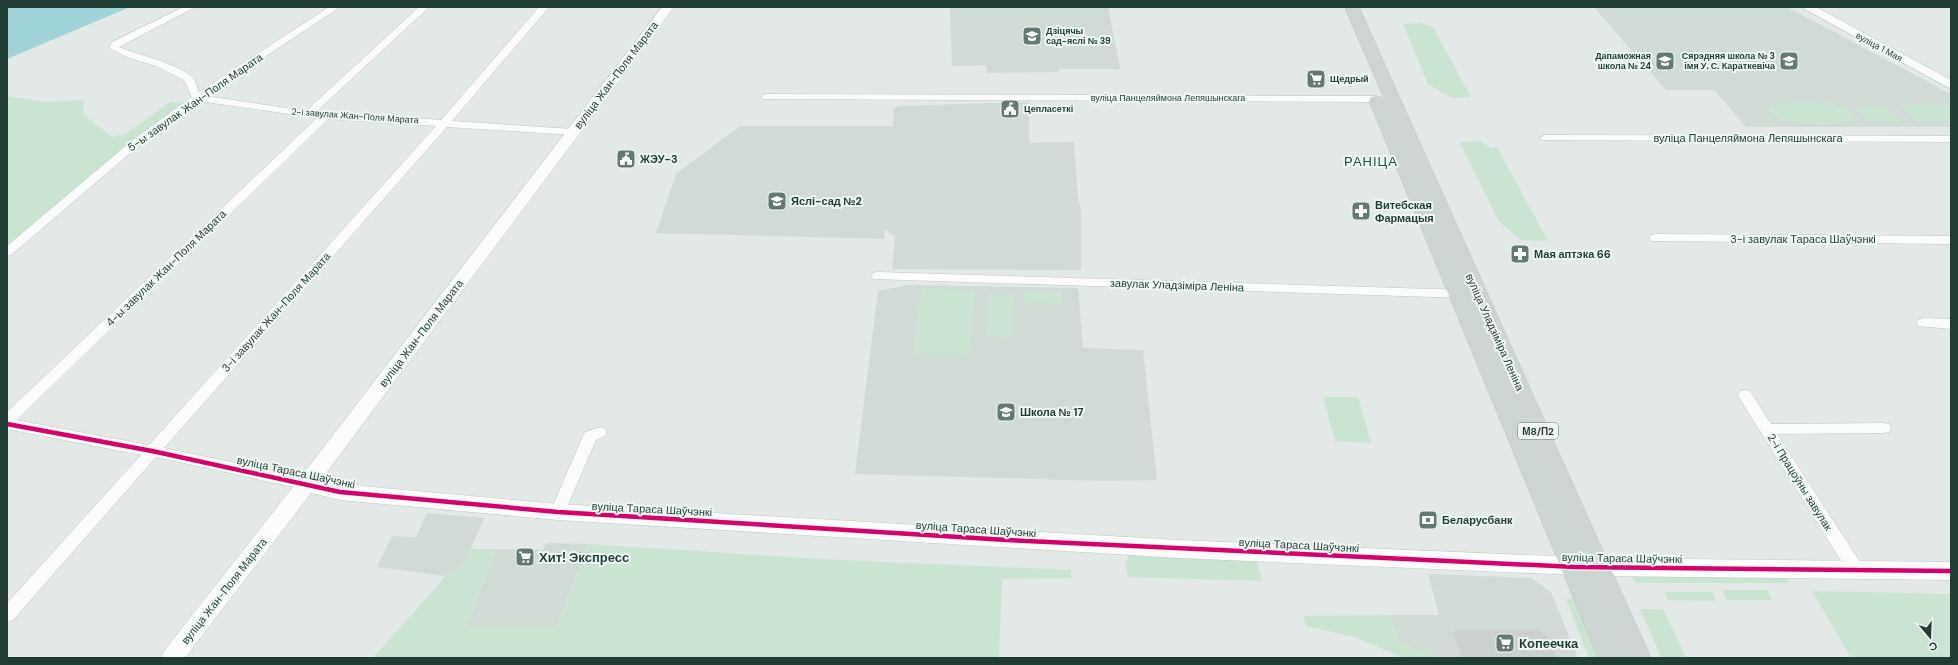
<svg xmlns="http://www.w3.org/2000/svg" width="1958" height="665" viewBox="0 0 1958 665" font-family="'DM Sans',sans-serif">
	<rect width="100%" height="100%" fill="#e2e9e6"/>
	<path fill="#d0dbd6" d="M 950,7 L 1108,7 L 1120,69 L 1059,69 L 1059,72 L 987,73 L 987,65 L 952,66 Z
		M 1594,7 L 1787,7 L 1951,94 L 1951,127 L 1746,127 L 1714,90 L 1666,90 Z
		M 1029,102 L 1029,143 L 1074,142 L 1078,198 L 1081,210 L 1081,270 L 892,269 L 895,237 L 885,229 L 884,239 L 656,233 L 676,174 L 740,126 L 893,126 L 894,108 L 900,106 Z
		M 908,285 L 1078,288 L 1083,348 L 1143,350 L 1157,480 L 1106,481 L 855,474 L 878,291 Z
		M 427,513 L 484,518 L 464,565 L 446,576 L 377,567 L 392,536 L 416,537 Z
		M 546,543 L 588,544 L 557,626 L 466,626 L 497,549 L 543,550 Z
		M 1428,574 L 1531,578 L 1551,592 L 1578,658 L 1431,658 L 1429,651 L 1416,650 L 1399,642 L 1390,615 L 1439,615 Z"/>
	<path fill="#cae4d2" d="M 1421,23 L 1433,27 L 1471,97 L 1452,98 L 1428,84 L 1403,24 Z
		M 7,96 L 45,102 L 84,100 L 83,114 L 112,137 L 125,134 L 170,102 L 184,102 L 124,147 L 7,246 Z
		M 1777,103 C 1794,102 1849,97 1854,119 L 1846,123 C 1831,124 1771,129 1769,107 Z
		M 1951,104 L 1951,121 L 1918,122 L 1900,105 Z
		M 1854,107 L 1886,107 L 1900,122 L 1869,121 Z
		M 1481,141 L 1490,148 L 1497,147 L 1548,241 L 1520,240 L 1498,220 L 1460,142 Z
		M 921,288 L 974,290 L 969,354 L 914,353 Z
		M 1024,291 L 1061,292 L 1061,304 L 1024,302 Z
		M 989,294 L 1013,295 L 1011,337 L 987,336 Z
		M 1323,397 L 1358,397 L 1371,443 L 1335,441 Z
		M 588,544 L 820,559 L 1071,570 L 1071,578 L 1002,579 L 999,658 L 373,658 L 446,576 L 464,565 L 471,549 L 497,549 L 466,626 L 557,626 Z
		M 1130,554 L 1256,558 L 1262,581 L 1128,577 L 1125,563 Z
		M 1631,574 L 1784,574 L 1789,583 L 1636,583 Z
		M 1722,590 L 1767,590 L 1773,600 L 1727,600 Z
		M 1812,591 L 1951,594 L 1951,658 L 1851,658 Z
		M 1664,592 L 1712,592 L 1716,601 L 1668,600 Z
		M 1566,599 L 1578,599 L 1602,658 L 1589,658 Z
		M 1640,609 L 1663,609 L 1686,657 L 1661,657 Z
		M 1390,615 L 1399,642 L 1416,650 L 1429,651 L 1431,658 L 1404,658 L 1355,637 L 1306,626 L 1304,616 Z"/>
	<path fill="#a0d3da" d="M 7,7 L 130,7 L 7,59 Z"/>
	<path fill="#cad0cd" stroke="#cbd2cf" d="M 1472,630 L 1538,630 L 1546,636 L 1551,642 L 1557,658 L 1462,658 L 1454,631 Z"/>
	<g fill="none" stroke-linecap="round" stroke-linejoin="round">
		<g stroke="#bfc6c3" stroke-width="1">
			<path id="minor" d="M 183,7 L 195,7 L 119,47 C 141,56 173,62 191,76 C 195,79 197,87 199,92 L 329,7 L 340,7 L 206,96 L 306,111 L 419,7 L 429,7 L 317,111 L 441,120 L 539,7 L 549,7 L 452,121 L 573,129 L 578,132 L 573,135 L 447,127 L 164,448 L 307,478 L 312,480 L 314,484 L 312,488 L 307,490 L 156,457 L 13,620 L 7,622 L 7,603 L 141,455 L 7,429 L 7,412 L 317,118 L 199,101 L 142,143 L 11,255 L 7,256 L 7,246 L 134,139 L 192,97 L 184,80 L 156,66 L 129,58 L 109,48 L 112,42 ZM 328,119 L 436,126 L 149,445 L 16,420 Z
				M 767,94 L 1376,96 L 1381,99 L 1376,102 L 763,99 L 762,97 L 763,95 Z
				M 1545,135 L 1951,136 L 1951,142 L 1541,140 L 1540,138 Z
				M 1655,234 L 1951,236 L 1951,244 L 1651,241 L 1649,238 L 1651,235 Z
				M 877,272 L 1466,290 L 1470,291 L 1472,294 L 1470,297 L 1466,298 L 873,279 L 871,276 L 873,273 Z
				M 1923,318 L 1951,319 L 1951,329 L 1918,326 L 1917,323 L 1918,320 Z
				M 1745,390 L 1750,391 L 1771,424 L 1884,423 L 1889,424 L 1891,428 L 1889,432 L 1884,433 L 1777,434 L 1862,565 L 1864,570 L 1862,575 L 1856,577 L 1850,575 L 1740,399 L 1738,395 L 1740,391 Z
				M 600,427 L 605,428 L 607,432 L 605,436 L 596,440 L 563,516 L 558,518 L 553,516 L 550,512 L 583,436 L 585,432 Z"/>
		</g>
		<g stroke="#bfc6c3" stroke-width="1">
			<path id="tertiary" d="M 662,7 L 674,7 L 321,480 L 340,484 L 558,504 L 1179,540 L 1597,558 L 1951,562 L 1951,580 L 1597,576 L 1179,558 L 558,520 L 340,500 L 311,493 L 185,658 L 161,658 L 164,651 L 300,478 Z
				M 1801,7 L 1816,7 L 1951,80 L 1951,89 Z"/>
		</g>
		<g stroke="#bbc5c2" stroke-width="1">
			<path id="primary" d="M 1345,7 L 1359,7 L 1651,658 L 1598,658 L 1369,101 L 1371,97 L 1377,96 L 1384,99 Z"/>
		</g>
		<use href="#minor" fill="#fbfcfb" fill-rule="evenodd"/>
		<use href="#tertiary" fill="#fbfcfb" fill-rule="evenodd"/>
		<use href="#primary" fill="#cdd5d2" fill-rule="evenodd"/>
		<g stroke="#f0f8f4" stroke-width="7">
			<path id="cycleway" d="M 7,424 L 152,451 L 340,492 L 558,512 L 1007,540 L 1575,567 L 1951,571"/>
		</g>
		<use href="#cycleway" stroke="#d6006c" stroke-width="4.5"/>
	</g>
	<defs>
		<g id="school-square" transform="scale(1)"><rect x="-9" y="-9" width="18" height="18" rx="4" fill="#637973" stroke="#f0f8f4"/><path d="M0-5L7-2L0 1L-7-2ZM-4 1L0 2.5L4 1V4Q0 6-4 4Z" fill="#fff"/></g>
		<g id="supermarket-square" transform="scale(1)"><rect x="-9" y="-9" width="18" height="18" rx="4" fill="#637973" stroke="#f0f8f4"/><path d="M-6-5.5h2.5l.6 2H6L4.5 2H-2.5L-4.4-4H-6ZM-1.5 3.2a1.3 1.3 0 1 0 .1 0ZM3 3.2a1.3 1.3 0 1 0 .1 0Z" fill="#fff"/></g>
		<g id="civic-square" transform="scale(1)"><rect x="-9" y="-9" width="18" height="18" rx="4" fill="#637973" stroke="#f0f8f4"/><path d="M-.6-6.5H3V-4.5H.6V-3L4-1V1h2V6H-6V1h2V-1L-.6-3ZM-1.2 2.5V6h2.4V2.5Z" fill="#fff"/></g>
		<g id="pharmacy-square" transform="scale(1)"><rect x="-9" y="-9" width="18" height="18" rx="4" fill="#637973" stroke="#f0f8f4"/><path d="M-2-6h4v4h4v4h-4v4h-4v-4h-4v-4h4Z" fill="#fff"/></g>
		<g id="bank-square" transform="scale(1)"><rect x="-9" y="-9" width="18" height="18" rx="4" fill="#637973" stroke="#f0f8f4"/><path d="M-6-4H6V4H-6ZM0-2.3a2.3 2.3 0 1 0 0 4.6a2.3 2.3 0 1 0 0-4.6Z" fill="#fff"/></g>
	</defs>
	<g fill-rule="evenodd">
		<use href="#school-square" x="1032" y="36"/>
		<use href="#school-square" x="1665" y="61"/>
		<use href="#school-square" x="1789" y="61"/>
		<use href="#supermarket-square" x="1316" y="79"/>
		<use href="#civic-square" x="1010" y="109"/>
		<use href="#civic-square" x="626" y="159"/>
		<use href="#school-square" x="777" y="201"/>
		<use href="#pharmacy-square" x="1361" y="211"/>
		<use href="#pharmacy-square" x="1520" y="254"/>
		<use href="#school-square" x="1006" y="412"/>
		<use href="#bank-square" x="1428" y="520"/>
		<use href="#supermarket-square" x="525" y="557"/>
		<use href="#supermarket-square" x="1505" y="643"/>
	</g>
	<g text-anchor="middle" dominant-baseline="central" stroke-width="4" stroke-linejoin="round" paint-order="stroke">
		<g font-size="9" font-weight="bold" fill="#1f3d35" stroke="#f0f8f4" text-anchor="start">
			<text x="1046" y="31">Дзіцячы<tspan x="1046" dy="10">сад-яслі № 39</tspan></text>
			<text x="1651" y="56" text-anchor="end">Дапаможная<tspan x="1651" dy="10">школа № 24</tspan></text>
			<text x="1775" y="56" text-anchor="end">Сярэдняя школа № 3<tspan x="1775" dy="10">імя У. С. Караткевіча</tspan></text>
			<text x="1330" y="79">Щедрый</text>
			<text x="1024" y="109">Цепласеткі</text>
		</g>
		<g font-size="9" fill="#1f3d35" stroke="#f0f8f4">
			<text transform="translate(1879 47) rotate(28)">вуліца 1 Мая</text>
			<text x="1168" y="98">вуліца Панцеляймона Лепяшынскага</text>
			<text transform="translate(355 116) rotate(4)">2-і завулак Жан-Поля Марата</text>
		</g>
		<rect fill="#f0f8f4" stroke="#5e756e" stroke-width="1" x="1518" y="423" width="40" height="16" rx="3"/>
		<g font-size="10" font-weight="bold" fill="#1f3d35">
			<text x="1538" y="431">М8/П2</text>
		</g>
		<g font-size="11" fill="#1f3d35" stroke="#f0f8f4">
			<text transform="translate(616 75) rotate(-53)">вуліца Жан-Поля Марата</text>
			<text transform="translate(195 102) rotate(-35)">5-ы завулак Жан-Поля Марата</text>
			<text x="1748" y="138">вуліца Панцеляймона Лепяшынскага</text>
			<text x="1803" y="239">3-і завулак Тараса Шаўчэнкі</text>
			<text transform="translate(166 268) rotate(-44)">4-ы завулак Жан-Поля Марата</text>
			<text transform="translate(1177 285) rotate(2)">завулак Уладзіміра Леніна</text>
			<text transform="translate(276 312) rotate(-48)">3-і завулак Жан-Поля Марата</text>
			<text transform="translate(1495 332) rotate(66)">вуліца Уладзіміра Леніна</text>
			<text transform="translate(421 333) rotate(-53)">вуліца Жан-Поля Марата</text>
			<text transform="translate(296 472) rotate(12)">вуліца Тараса Шаўчэнкі</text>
			<text transform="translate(1800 482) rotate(58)">2-і Працоўны завулак</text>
			<text transform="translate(652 509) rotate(3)">вуліца Тараса Шаўчэнкі</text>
			<text transform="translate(976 529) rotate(4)">вуліца Тараса Шаўчэнкі</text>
			<text transform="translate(1299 545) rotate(3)">вуліца Тараса Шаўчэнкі</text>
			<text transform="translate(1622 558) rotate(1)">вуліца Тараса Шаўчэнкі</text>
			<text transform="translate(224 591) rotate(-52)">вуліца Жан-Поля Марата</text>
		</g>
		<g font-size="11" font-weight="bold" fill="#1f3d35" stroke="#f0f8f4" text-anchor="start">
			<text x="640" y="159">ЖЭУ-3</text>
			<text x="791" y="201">Яслі-сад №2</text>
			<text x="1375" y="205">Витебская<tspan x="1375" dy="13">Фармацыя</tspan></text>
			<text x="1534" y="254">Мая аптэка 66</text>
			<text x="1020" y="412">Школа № 17</text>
			<text x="1442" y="520">Беларусбанк</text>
		</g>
		<g font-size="13" letter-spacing="1" fill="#1a5142" stroke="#f0f8f4">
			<text x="1371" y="161">РАНІЦА</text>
		</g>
		<g font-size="13" font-weight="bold" fill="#1f3d35" stroke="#f0f8f4" text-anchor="start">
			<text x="539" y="557">Хит! Экспресс</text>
			<text x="1519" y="643">Копеечка</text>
		</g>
	</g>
	<rect width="1958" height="665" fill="none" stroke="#1f3d35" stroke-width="16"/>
	<g transform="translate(1930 637) rotate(161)" stroke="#f0f8f4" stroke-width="3" paint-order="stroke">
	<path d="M0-3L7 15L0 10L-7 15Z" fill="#1f3d35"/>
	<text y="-6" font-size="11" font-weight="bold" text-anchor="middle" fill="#1f3d35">С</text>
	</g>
</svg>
